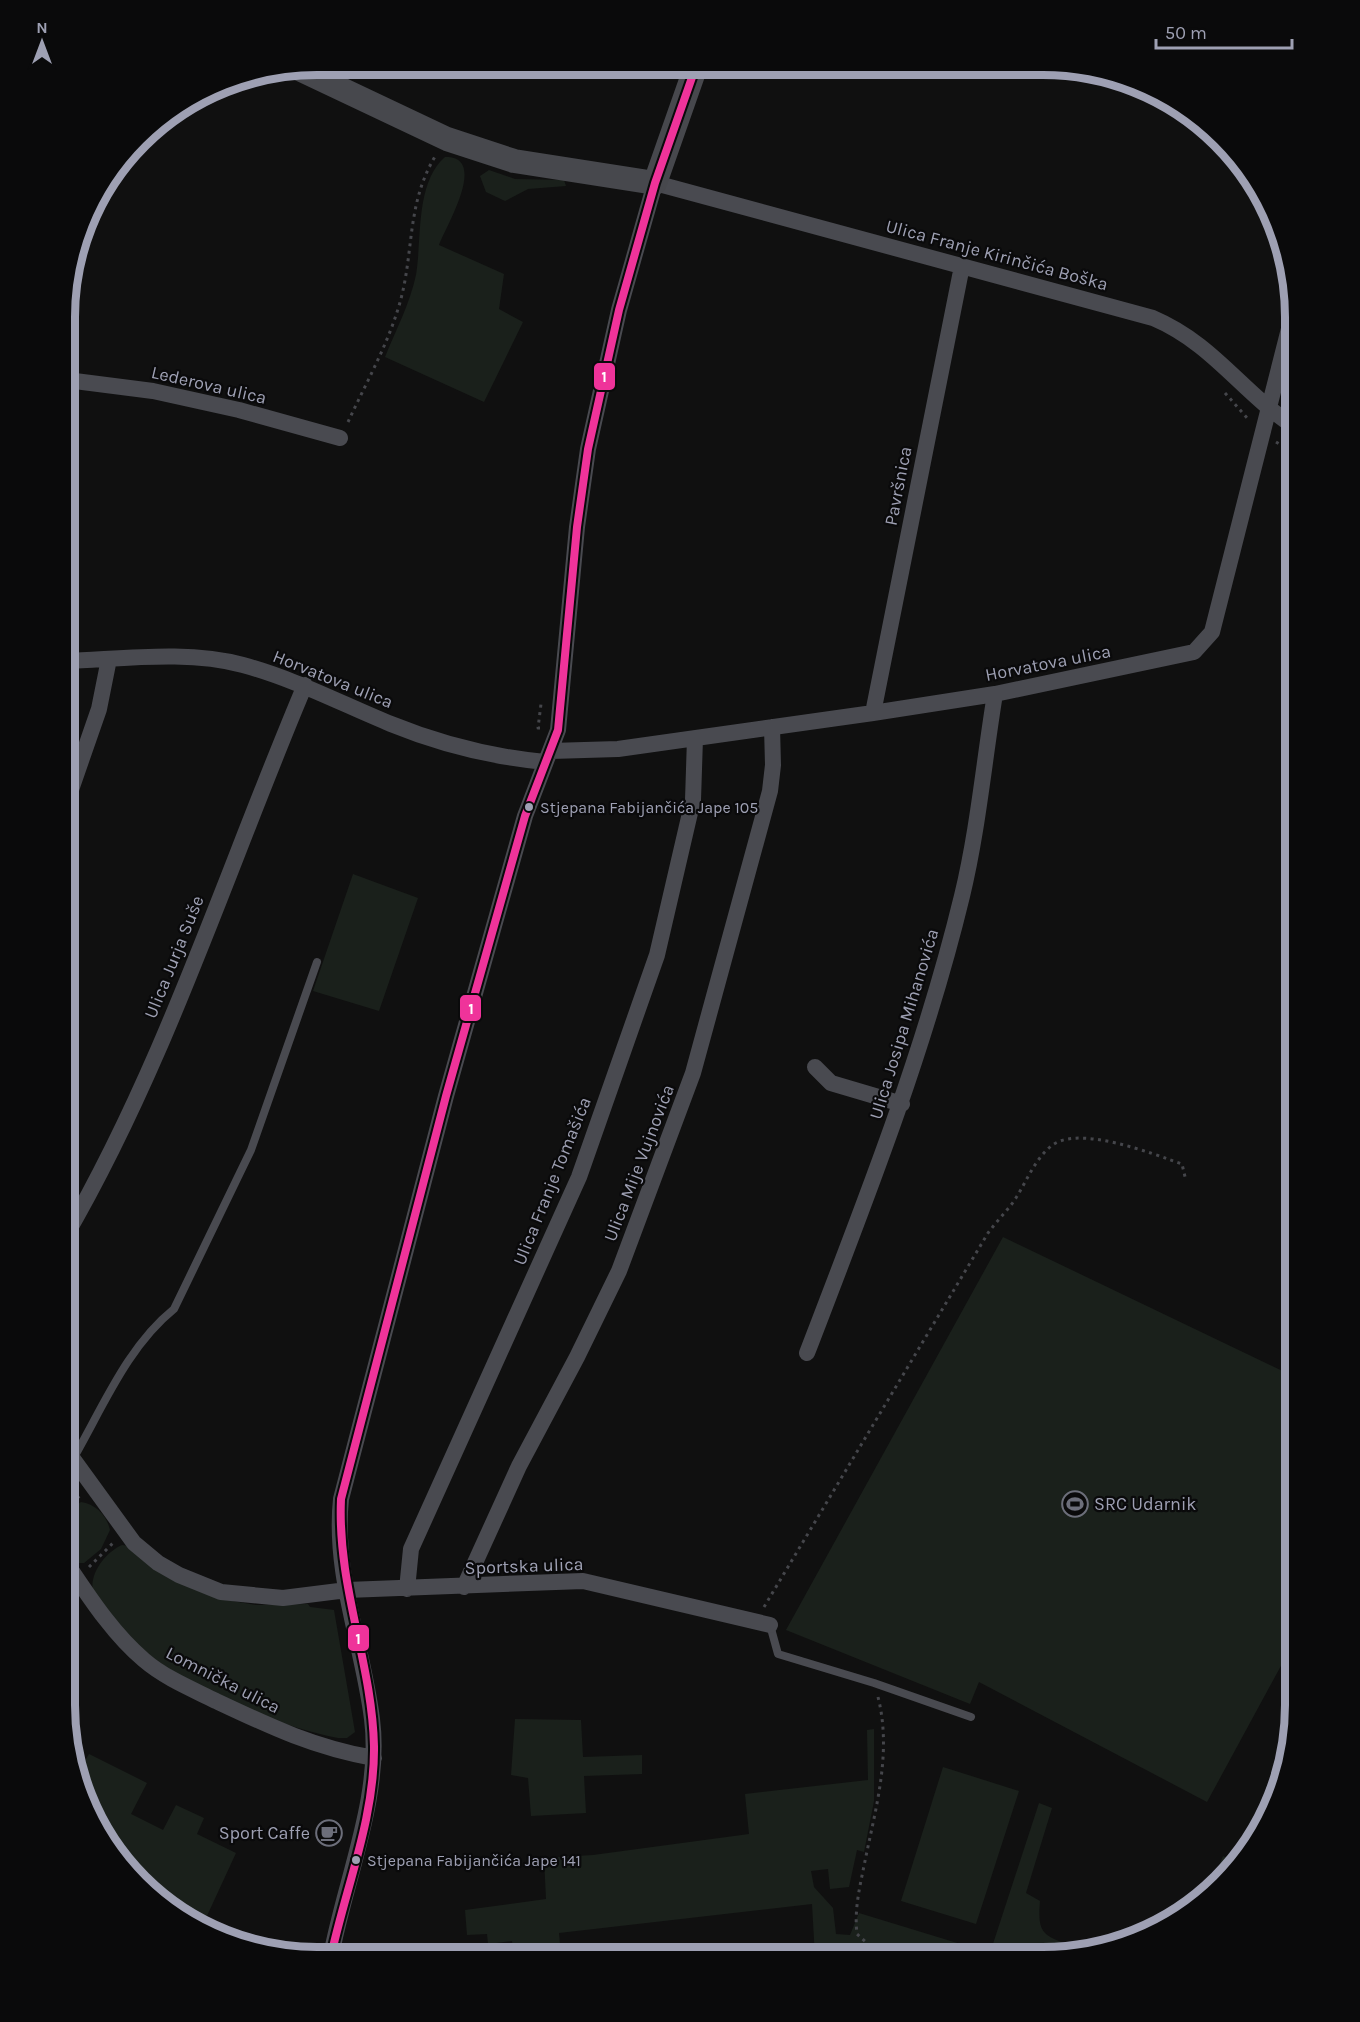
<svg xmlns="http://www.w3.org/2000/svg" width="1360" height="2022" viewBox="0 0 1360 2022" font-family="Karla,sans-serif">
	<rect width="100%" height="100%" fill="#101010"/>
	<path fill="#1a201b" d="M 445,157 C 489,156 446,226 439,245 L 504,274 L 499,309 L 523,322 L 484,402 L 385,357 C 396,330 410,303 416,275 C 422,240 415,183 445,157 Z
		M 489,170 L 515,179 L 564,180 L 566,186 L 528,189 L 505,201 L 486,192 L 480,176 Z
		M 353,874 L 418,898 L 379,1011 L 313,991 Z
		M 1003,1237 L 1295,1377 L 1295,1640 L 1207,1802 L 979,1682 L 970,1704 L 786,1630 Z
		M 81,1502 C 96,1504 107,1516 110,1530 L 101,1549 L 84,1563 L 77,1563 L 65,1551 L 65,1513 Z
		M 122,1545 L 129,1546 L 226,1600 L 256,1605 L 308,1604 L 310,1607 L 334,1610 L 355,1732 L 347,1738 L 338,1738 C 271,1725 180,1686 130,1638 C 116,1625 105,1607 93,1592 C 89,1573 106,1552 122,1545 Z
		M 515,1719 L 581,1720 L 583,1757 L 642,1755 L 642,1774 L 584,1776 L 586,1813 L 531,1816 L 528,1778 L 511,1775 Z
		M 874,1729 L 874,1801 L 864,1852 L 857,1850 L 849,1887 L 830,1889 L 828,1869 L 811,1871 L 814,1887 L 833,1908 L 836,1934 L 850,1935 L 859,1913 L 990,1953 L 1039,1803 L 1052,1808 L 1026,1893 L 1040,1901 C 1037,1936 1044,1935 1074,1947 L 1073,1951 L 1043,1957 L 815,1957 L 812,1904 L 559,1933 L 561,1955 L 615,1950 L 615,1956 L 514,1956 L 512,1941 L 488,1944 L 487,1934 L 467,1935 L 465,1910 L 546,1899 L 544,1858 L 593,1855 L 749,1834 L 745,1794 L 868,1780 L 867,1730 Z
		M 89,1754 L 147,1783 L 131,1814 L 163,1830 L 176,1805 L 204,1818 L 197,1834 L 236,1853 L 206,1918 L 218,1924 L 217,1928 L 226,1932 L 229,1928 L 249,1935 L 244,1945 C 165,1924 94,1853 78,1772 Z
		M 943,1767 L 1019,1791 L 976,1924 L 901,1901 Z
		M 1269,1813 L 1253,1846 L 1207,1894 L 1223,1856 L 1229,1859 Z"/>
	<g fill="none" stroke-linecap="round" stroke-linejoin="round">
		<path stroke="#45464b" stroke-width="3" stroke-dasharray="3 4.5" stroke-linecap="butt" d="M 1290,392 L 1295,396
			M 1225,393 L 1248,419
			M 348,422 C 365,385 386,348 398,309 C 415,256 405,205 436,155
			M 1276,442 L 1295,454
			M 540,728 L 538,728 L 541,704
			M 65,1507 L 80,1496
			M 89,1567 L 114,1542
			M 764,1607 L 988,1233 C 996,1222 1006,1212 1014,1201 C 1026,1183 1033,1162 1050,1147 C 1076,1123 1153,1154 1182,1164 L 1186,1181
			M 878,1697 C 892,1752 876,1807 865,1861 C 860,1886 854,1909 857,1934 L 882,1957"/>
		<path stroke="#494a50" stroke-width="8" d="M 73,1459 C 103,1407 127,1347 174,1309 L 251,1150 L 317,962
			M 770,1625 L 778,1654 L 874,1683 L 971,1717"/>
		<path stroke="#494a50" stroke-width="16" d="M 67,380 L 153,391 L 239,410 L 340,438
			M 66,661 C 123,659 187,650 243,665 C 295,679 342,704 391,724 C 440,744 493,757 545,762
			M 873,713 L 962,266
			M 551,751 L 618,749 L 873,713 L 995,694 L 1194,652 L 1212,632 L 1294,309
			M 66,804 L 99,709 L 109,659
			M 815,1067 L 831,1083 L 902,1104
			M 65,1237 C 166,1063 227,869 305,685
			M 807,1353 C 865,1202 924,1053 962,896 C 978,830 984,761 995,694
			M 65,1448 L 134,1543 L 158,1563 L 179,1575 L 221,1592 L 283,1598 L 347,1590 L 583,1581 L 770,1625
			M 65,1561 C 88,1595 112,1633 144,1660 C 165,1678 192,1689 216,1701 C 269,1726 315,1748 374,1758
			M 464,1587 L 519,1466 L 577,1357 L 619,1271 L 693,1073 L 770,791 L 773,765 L 772,727
			M 407,1589 L 411,1549 L 579,1177 L 657,955 L 693,800 L 695,738
			M 331,1956 C 345,1880 382,1796 372,1719 C 363,1646 333,1574 341,1499 L 446,1096 L 525,816 L 558,730 L 577,527 L 588,449 L 619,310 L 655,183 L 1153,318 C 1214,344 1242,393 1295,427"/>
		<path stroke="#47484d" stroke-width="24" d="M 297,68 L 447,139 L 514,161 L 655,183 L 696,66"/>
		<g stroke="#0a0a0b" stroke-width="12">
			<path id="bus-1" d="M 331,1956 C 346,1887 375,1817 374,1746 C 372,1662 337,1587 341,1499 L 446,1096 L 525,816 L 558,730 L 577,527 L 588,449 L 619,310 L 655,183 L 696,66"/>
		</g>
		<use href="#bus-1" stroke="#ef339a" stroke-width="8"/>
	</g>
	<defs>
		<g id="stadium-ring" transform="scale(1.35)"><circle r="9.5" fill="#0a0a0b" stroke="#6c6e7a" stroke-width="1.5"/><path d="M0-5a6.5 5 0 1 0 0 10a6.5 5 0 1 0 0-10ZM-3.5-1.8h7v3.6h-7Z" fill="#6c6e7a"/></g>
		<g id="cafe-ring" transform="scale(1.35)"><circle r="9.5" fill="#0a0a0b" stroke="#6c6e7a" stroke-width="1.5"/><path d="M-5.5-4.5H6V0H3Q3 3.5 0 3.5H-2.5Q-5.5 3.5-5.5 0ZM3-3.2v2h1.7v-2ZM-6 4.5H4V6H-6Z" fill="#6c6e7a"/></g>
	</defs>
	<g fill-rule="evenodd">
		<use href="#stadium-ring" x="1075" y="1504"/>
		<use href="#cafe-ring" x="329" y="1833"/>
	</g>
	<g fill="#9ea0b3" stroke="#0a0a0b" stroke-width="2">
		<circle cx="529" cy="807" r="5"/>
		<circle cx="356" cy="1860" r="5"/>
	</g>
	<g text-anchor="middle" dominant-baseline="central" stroke-width="4.5" stroke-linejoin="round" paint-order="stroke">
		<g font-size="16" fill="#9ea0b3" stroke="#0a0a0b" text-anchor="start">
			<text x="540" y="807">Stjepana Fabijančića Jape 105</text>
			<text x="367" y="1860">Stjepana Fabijančića Jape 141</text>
		</g>
		<g font-size="18" fill="#9ea0b3" stroke="#0a0a0b">
			<text transform="translate(997 255) rotate(15)">Ulica Franje Kirinčića Boška</text>
			<text transform="translate(209 385) rotate(13)">Lederova ulica</text>
			<text transform="translate(898 486) rotate(-79)">Pavršnica</text>
			<text transform="translate(1048 663) rotate(-11)">Horvatova ulica</text>
			<text transform="translate(333 679) rotate(22)">Horvatova ulica</text>
			<text transform="translate(174 957) rotate(-68)">Ulica Jurja Suše</text>
			<text transform="translate(904 1024) rotate(-73)">Ulica Josipa Mihanovića</text>
			<text transform="translate(639 1163) rotate(-69)">Ulica Mije Vujnovića</text>
			<text transform="translate(552 1181) rotate(-68)">Ulica Franje Tomašića</text>
			<text transform="translate(524 1566) rotate(-2)">Sportska ulica</text>
			<text transform="translate(223 1680) rotate(27)">Lomnička ulica</text>
		</g>
		<g font-size="18" fill="#9ea0b3" stroke="#0a0a0b" text-anchor="start">
			<text x="1094" y="1504">SRC Udarnik</text>
			<text x="310" y="1833" text-anchor="end">Sport Caffe</text>
		</g>
	</g>
	<path d="M0 0H1360V2022H0ZM317 75H1043A242 242 0 0 1 1285 317V1705A242 242 0 0 1 1043 1947H317A242 242 0 0 1 75 1705V317A242 242 0 0 1 317 75Z" fill="#0a0a0b" fill-rule="evenodd"/>
	<path fill="none" stroke="#9ea0b3" stroke-width="8" d="M317 75H1043A242 242 0 0 1 1285 317V1705A242 242 0 0 1 1043 1947H317A242 242 0 0 1 75 1705V317A242 242 0 0 1 317 75Z"/>
	<g stroke="#0a0a0b" stroke-width="2">
		<rect x="593" y="362" width="23" height="29" rx="6" fill="#ef339a"/>
		<rect x="459" y="994" width="23" height="28" rx="6" fill="#ef339a"/>
		<rect x="347" y="1624" width="23" height="28" rx="6" fill="#ef339a"/>
	</g>
	<g font-size="16" text-anchor="middle" font-weight="bold" fill="#fff">
		<text x="604" y="382">1</text>
		<text x="471" y="1014">1</text>
		<text x="358" y="1644">1</text>
	</g>
	<g transform="translate(42 42)" stroke="#0a0a0b" stroke-width="4.5" paint-order="stroke">
	<path d="M0-4.5L10 22L0 15L-10 22Z" fill="#9ea0b3"/>
	<text y="-9" font-size="16" font-weight="bold" text-anchor="middle" fill="#9ea0b3">N</text>
	</g>
	<path d="M1156 39v9h136v-9" fill="none" stroke="#9ea0b3" stroke-width="3"/>
	<text x="1165" y="39" font-size="18" fill="#9ea0b3" stroke="#0a0a0b" stroke-width="4.5" paint-order="stroke">50 m</text>
</svg>
